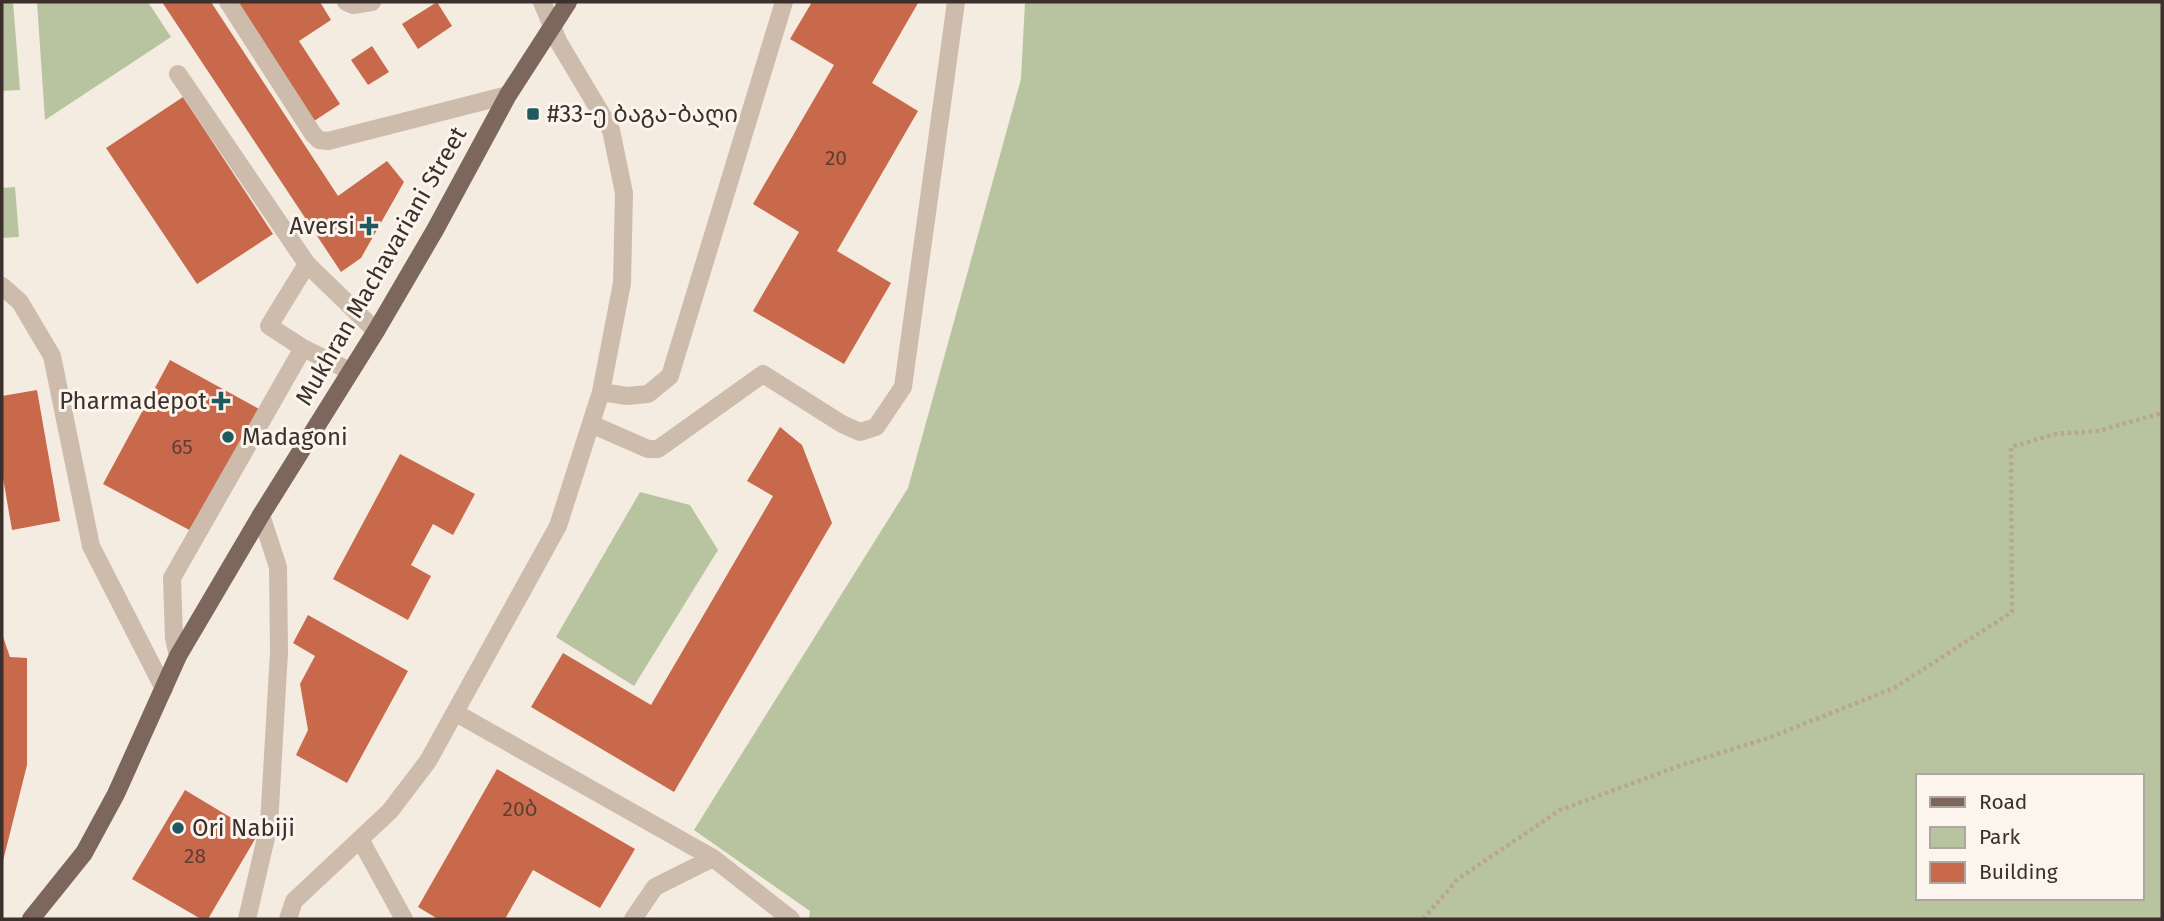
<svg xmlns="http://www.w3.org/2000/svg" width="2164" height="921" viewBox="0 0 2164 921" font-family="'Fira Sans','Noto Sans Georgian',sans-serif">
	<rect width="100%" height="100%" fill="#f4ebe1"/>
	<path fill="#b8c4a0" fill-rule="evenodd" d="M 2,2 L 13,2 L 20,90 L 2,91 Z
		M 37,2 L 148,2 L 171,37 L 45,120 Z
		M 1025,2 L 2162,2 L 2162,919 L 809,919 L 810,911 L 694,830 L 908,488 L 1021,79 ZM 1917,776 L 2141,776 L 2141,898 L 1917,898 Z
		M 15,187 L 19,237 L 2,238 L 2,188 Z
		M 640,492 L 690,505 L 718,550 L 634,686 L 556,637 Z"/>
	<path fill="#c8694b" d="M 162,2 L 211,2 L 338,196 L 387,161 L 404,182 L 361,258 L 341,272 Z
		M 238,2 L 320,2 L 331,20 L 299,41 L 340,104 L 314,121 Z
		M 437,2 L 452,26 L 418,49 L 402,24 Z
		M 812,2 L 918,3 L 872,83 L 918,111 L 837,251 L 891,283 L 844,364 L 753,311 L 799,232 L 753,204 L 834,65 L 790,39 Z
		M 372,46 L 389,72 L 368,85 L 351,60 Z
		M 183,97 L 273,234 L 197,284 L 106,148 Z
		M 170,360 L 261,410 L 195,533 L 103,484 Z
		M 37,390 L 60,521 L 12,530 L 2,472 L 2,396 Z
		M 780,427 L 802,445 L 832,523 L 674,792 L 531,707 L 563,653 L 651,705 L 773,496 L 747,481 Z
		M 400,454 L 475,494 L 453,535 L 433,524 L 411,565 L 431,576 L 408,620 L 333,579 Z
		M 308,615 L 408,671 L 347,783 L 296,755 L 308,730 L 300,684 L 315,656 L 293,643 Z
		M 2,634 L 10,657 L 27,658 L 27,765 L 3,861 Z
		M 497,769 L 635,849 L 600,908 L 533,870 L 505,919 L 438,919 L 418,907 Z
		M 185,790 L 258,834 L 208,919 L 201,919 L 132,879 Z"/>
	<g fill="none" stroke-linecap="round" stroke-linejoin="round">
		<path stroke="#b9a596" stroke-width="4.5" stroke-dasharray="3.5 3.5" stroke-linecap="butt" d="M 1423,919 L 1458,879 L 1560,810 L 1682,765 L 1771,737 L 1894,688 L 2012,612 L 2011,447 L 2055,434 L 2098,431 L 2162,413"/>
		<path stroke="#cdbbac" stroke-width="18" d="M 228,2 L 313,134 L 319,140 L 328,141 L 508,95
			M 346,2 L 353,5 L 372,2
			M 178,74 L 307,264
			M 2,286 L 20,302 L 52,356 L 91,546 L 164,689
			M 303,348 L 350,371
			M 601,392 L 627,396 L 648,394 L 670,376 L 784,2
			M 591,424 L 648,449 L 658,449 L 763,374 L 842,424 L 860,432 L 876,427 L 903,387 L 956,2
			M 178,656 L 174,638 L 172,578 L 303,348 L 269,326 L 307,264 L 376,331
			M 456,713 L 713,858
			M 360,839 L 404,919
			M 247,919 L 269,825 L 279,652 L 278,567 L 261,515
			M 288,919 L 294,901 L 390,811 L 428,761 L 558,526 L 601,392 L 622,283 L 624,193 L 611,130 L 558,41 L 542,2
			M 633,919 L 655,887 L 713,858 L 791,919"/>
		<path stroke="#7d675c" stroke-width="18" d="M 31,919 L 84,853 L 116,794 L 178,656 L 261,515 L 376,331 L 435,230 L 508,95 L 568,2"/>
	</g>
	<g fill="#1f5a5e" stroke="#fbf5ee" stroke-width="2.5">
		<rect x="526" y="107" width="14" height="14" rx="3.5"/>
		<path d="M365.5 215.5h7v7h7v7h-7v7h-7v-7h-7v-7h7z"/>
		<path d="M217.5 390.5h7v7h7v7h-7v7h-7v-7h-7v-7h7z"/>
		<circle cx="228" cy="437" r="7"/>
		<circle cx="178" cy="828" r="7"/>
	</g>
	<g text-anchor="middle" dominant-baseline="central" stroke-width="6" stroke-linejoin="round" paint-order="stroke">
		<g font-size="21" fill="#5e3e33">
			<text x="836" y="158">20</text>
			<text x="182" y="447">65</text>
			<text x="520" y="809">20ბ</text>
			<text x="195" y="856">28</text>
		</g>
		<g font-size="24" fill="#3b302b" stroke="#fbf5ee" text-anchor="start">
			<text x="547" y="114">#33-ე ბაგა-ბაღი</text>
			<text x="355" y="226" text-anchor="end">Aversi</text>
			<text x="207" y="401" text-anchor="end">Pharmadepot</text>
			<text x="242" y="437">Madagoni</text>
			<text x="192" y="828">Ori Nabiji</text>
		</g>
		<g font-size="24" fill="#3b302b" stroke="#fbf5ee">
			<text transform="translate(381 266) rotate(-60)">Mukhran Machavariani Street</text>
		</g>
	</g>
	<rect width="2164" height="921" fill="none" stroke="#3b302b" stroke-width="7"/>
	<rect x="1916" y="774" width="228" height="126" fill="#fbf5ee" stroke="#aea6a0" stroke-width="2"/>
	<rect x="1930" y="797" width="35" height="10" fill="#7d675c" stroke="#aea6a0" stroke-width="2"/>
	<text x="1979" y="809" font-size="21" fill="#3b302b">Road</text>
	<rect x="1930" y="827" width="35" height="21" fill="#b8c4a0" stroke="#aea6a0" stroke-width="2"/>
	<text x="1979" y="844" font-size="21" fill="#3b302b">Park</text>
	<rect x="1930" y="862" width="35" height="21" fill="#c8694b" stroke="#aea6a0" stroke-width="2"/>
	<text x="1979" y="879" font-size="21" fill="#3b302b">Building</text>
</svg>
